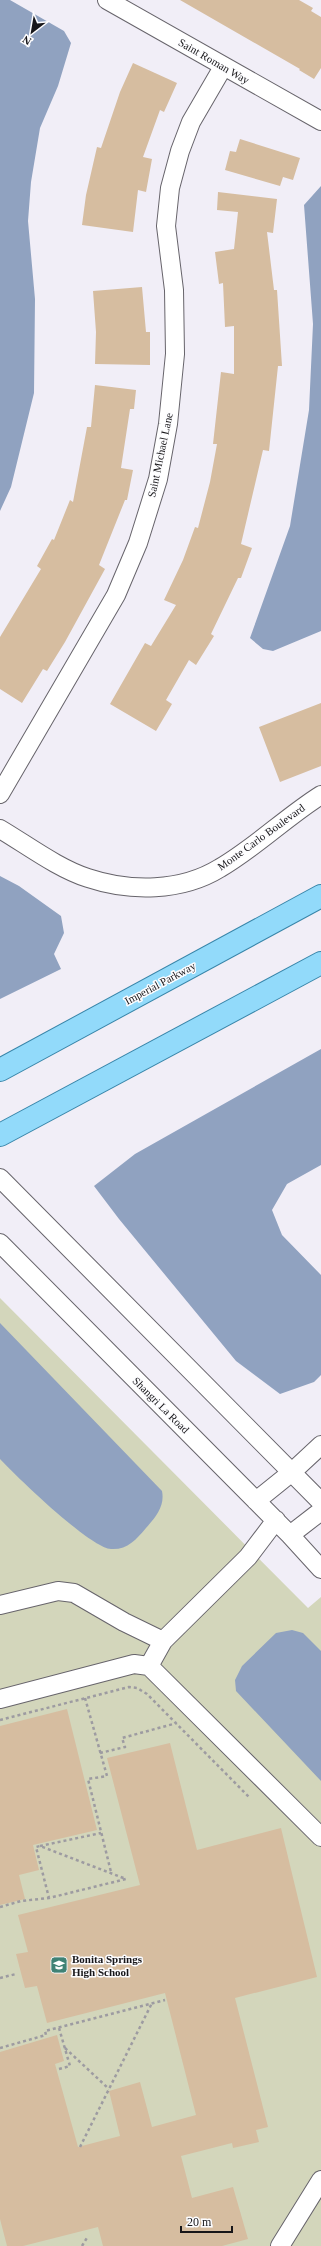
<svg xmlns="http://www.w3.org/2000/svg" width="321" height="2246" viewBox="0 0 321 2246" font-family="'Times New Roman',serif">
	<rect width="100%" height="100%" fill="#f1eef7"/>
	<path fill="#d3d6bb" d="M 0,1298 L 308,1608 L 321,1597 L 321,2246 L 0,2246 Z"/>
	<path fill="#90a2c0" d="M 0,0 L 10,0 L 64,31 L 71,43 L 58,86 L 40,128 L 31,182 L 28,221 L 35,299 L 34,393 L 11,487 L 0,511 Z
		M 321,186 L 321,631 L 273,651 L 263,649 L 250,638 L 290,526 L 309,410 L 313,324 L 304,205 Z
		M 0,876 L 19,886 L 61,916 L 64,933 L 54,954 L 61,969 L 0,999 Z
		M 321,1049 L 321,1165 L 287,1184 L 272,1210 L 282,1235 L 321,1275 L 321,1375 L 314,1382 L 280,1394 L 236,1361 L 119,1219 L 94,1186 L 135,1154 Z
		M 0,1323 L 162,1491 C 165,1506 156,1517 146,1528 C 136,1540 127,1550 111,1549 C 90,1548 16,1476 0,1459 Z
		M 292,1630 L 303,1633 L 321,1651 L 321,1781 L 236,1691 L 235,1680 L 242,1666 L 276,1633 Z"/>
	<path fill="#d6bda0" d="M 180,0 L 299,0 L 313,8 L 311,11 L 321,17 L 321,68 L 314,79 L 299,70 L 300,69 Z
		M 133,63 L 177,83 L 164,112 L 160,110 L 143,157 L 152,159 L 146,192 L 138,190 L 133,232 L 82,225 L 86,195 L 97,147 L 101,148 L 120,92 Z
		M 240,139 L 300,158 L 293,180 L 283,177 L 280,186 L 225,170 L 230,151 L 236,152 Z
		M 218,192 L 277,199 L 273,233 L 267,232 L 274,290 L 277,290 L 282,366 L 278,366 L 269,451 L 263,450 L 241,544 L 252,548 L 241,578 L 238,578 L 211,634 L 214,636 L 196,665 L 189,660 L 166,700 L 172,704 L 156,731 L 110,704 L 145,643 L 151,646 L 176,605 L 164,600 L 183,560 L 195,527 L 198,528 L 210,482 L 217,444 L 213,444 L 221,372 L 234,374 L 234,326 L 225,327 L 223,283 L 219,284 L 215,252 L 234,249 L 238,212 L 217,210 Z
		M 142,287 L 146,332 L 150,332 L 150,365 L 95,364 L 96,332 L 93,291 Z
		M 95,385 L 136,390 L 134,409 L 130,409 L 121,468 L 133,470 L 127,500 L 125,500 L 99,565 L 105,569 L 65,642 L 47,671 L 43,669 L 22,703 L 0,689 L 0,637 L 41,569 L 37,566 L 52,539 L 54,540 L 70,500 L 73,502 L 87,427 L 91,427 Z
		M 321,703 L 321,766 L 280,782 L 259,727 Z
		M 67,1709 L 97,1830 L 33,1845 L 39,1870 L 19,1875 L 25,1899 L 0,1905 L 0,1726 Z
		M 170,1743 L 197,1850 L 281,1828 L 317,1977 L 235,1998 L 268,2127 L 256,2130 L 259,2142 L 233,2148 L 232,2143 L 181,2156 L 192,2198 L 233,2187 L 248,2239 L 222,2246 L 103,2246 L 98,2227 L 23,2246 L 7,2246 L 0,2219 L 0,2052 L 57,2035 L 64,2061 L 55,2064 L 78,2147 L 120,2136 L 109,2091 L 140,2082 L 152,2127 L 196,2115 L 165,1993 L 47,2023 L 37,1986 L 25,1988 L 16,1954 L 28,1952 L 18,1915 L 140,1885 L 107,1758 Z"/>
	<g fill="none" stroke-linecap="round" stroke-linejoin="round">
		<g stroke="#67646b" stroke-width="20">
			<path id="minor" d="M 107,0 L 321,121
				M 0,794 L 116,595 L 138,543 L 158,479 L 168,424 L 175,354 L 174,290 L 166,226 L 170,188 L 180,151 L 191,122 L 223,67
				M 0,829 C 27,845 59,869 88,878 C 130,892 181,892 220,868 C 256,847 286,817 321,795
				M 0,1178 L 321,1502
				M 0,1243 L 290,1535 L 321,1569
				M 256,1501 L 292,1472 L 321,1445
				M 276,1520 L 248,1557 L 163,1641 L 149,1666 L 321,1837
				M 290,1535 L 321,1511
				M 0,1605 L 58,1591 L 74,1593 L 124,1622 L 163,1641
				M 0,1699 L 134,1664 L 149,1666
				M 280,2246 L 321,2180"/>
		</g>
		<g stroke="#3885a9" stroke-width="24">
			<path id="major" d="M 0,1070 L 321,896
				M 0,1135 L 321,963"/>
		</g>
		<path stroke="#9d9ba1" stroke-width="2.5" stroke-dasharray="3 3" stroke-linecap="butt" d="M 85,1698 L 107,1776 L 88,1779 L 111,1872
			M 0,1720 L 129,1687 L 137,1688 L 147,1694 L 249,1797
			M 100,1753 L 125,1747 L 122,1738 L 177,1723
			M 40,1846 L 101,1833
			M 0,1907 L 21,1901 L 49,1898 L 126,1879 L 40,1846 L 36,1847 L 49,1898
			M 0,1978 L 16,1974
			M 0,2048 L 46,2035 L 45,2031 L 165,2000
			M 65,2048 L 109,2089
			M 59,2069 L 70,2066 L 59,2028
			M 80,2147 L 152,2003
			M 82,2246 L 88,2236"/>
		<use href="#minor" stroke="#fff" stroke-width="18"/>
		<use href="#major" stroke="#92dafa" stroke-width="22"/>
	</g>
	<defs>
		<g id="school-square" transform="scale(0.9)"><rect x="-9" y="-9" width="18" height="18" rx="4" fill="#3f8275" stroke="#fdfdff"/><path d="M0-5L7-2L0 1L-7-2ZM-4 1L0 2.5L4 1V4Q0 6-4 4Z" fill="#fff"/></g>
	</defs>
	<g fill-rule="evenodd">
		<use href="#school-square" x="59" y="1965"/>
	</g>
	<g text-anchor="middle" dominant-baseline="central" stroke-width="3" stroke-linejoin="round" paint-order="stroke">
		<g font-size="11" fill="#171619" stroke="#fdfdff">
			<text transform="translate(214 61) rotate(30)">Saint Roman Way</text>
			<text transform="translate(160 455) rotate(-78)">Saint Michael Lane</text>
			<text transform="translate(261 837) rotate(-36)">Monte Carlo Boulevard</text>
			<text transform="translate(160 983) rotate(-28)">Imperial Parkway</text>
			<text transform="translate(161 1405) rotate(45)">Shangri La Road</text>
		</g>
		<g font-size="11" font-weight="bold" fill="#171619" stroke="#fdfdff" text-anchor="start">
			<text x="72" y="1959">Bonita Springs<tspan x="72" dy="13">High School</tspan></text>
		</g>
	</g>
	<g transform="translate(32 32) rotate(211)" stroke="#fdfdff" stroke-width="3" paint-order="stroke">
	<path d="M0-3L7 15L0 10L-7 15Z" fill="#171619"/>
	<text y="-6" font-size="11" font-weight="bold" text-anchor="middle" fill="#171619">N</text>
	</g>
	<path d="M181 2226v6h51v-6" fill="none" stroke="#171619" stroke-width="2"/>
	<text x="187" y="2226" font-size="12" fill="#171619" stroke="#fdfdff" stroke-width="3" paint-order="stroke">20 m</text>
</svg>
